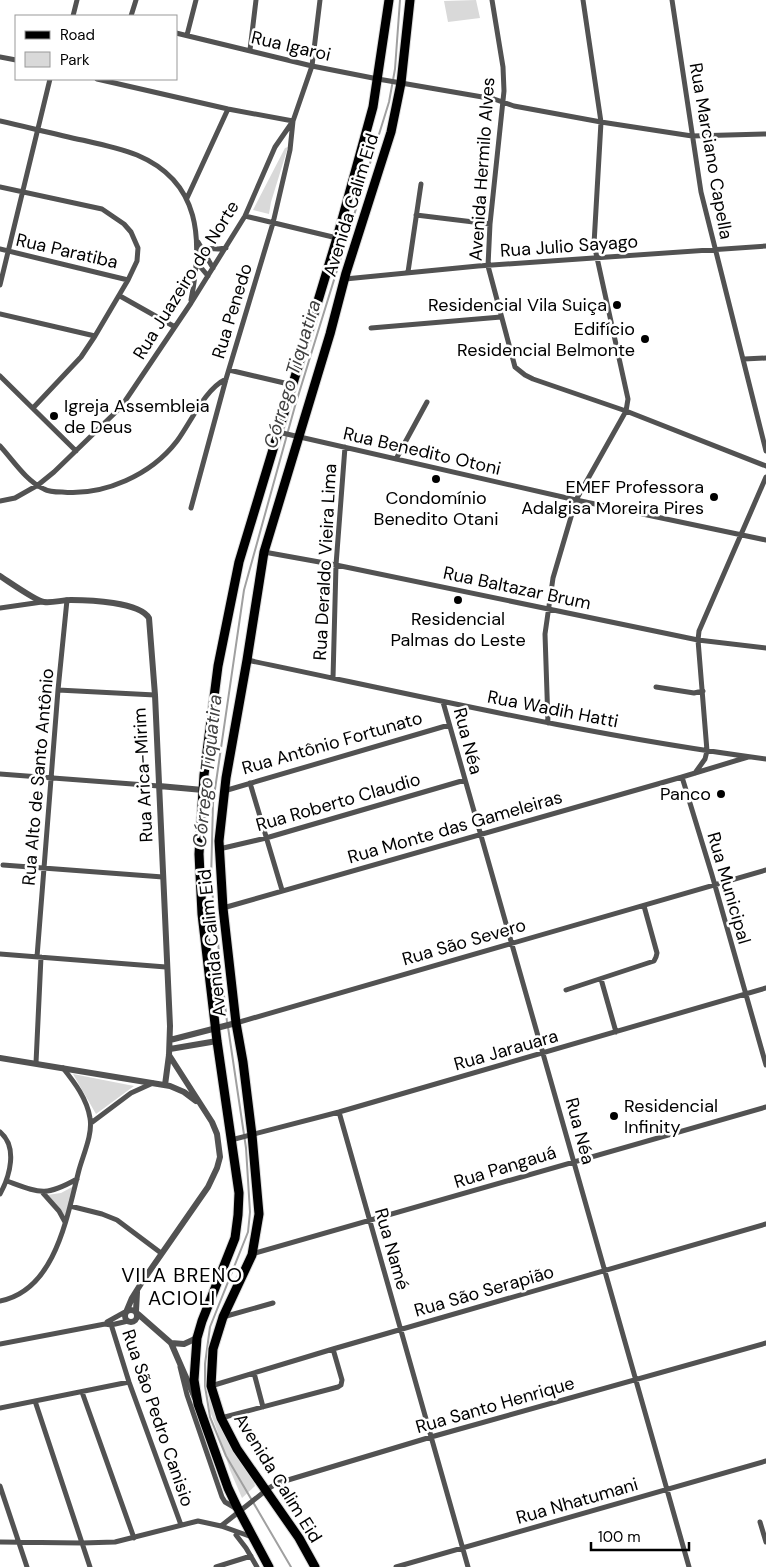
<svg xmlns="http://www.w3.org/2000/svg" width="766" height="1567" viewBox="0 0 766 1567" font-family="'DM Sans',sans-serif">
	<rect width="100%" height="100%" fill="#fff"/>
	<path fill="#d9d9d9" d="M 476,0 L 480,18 L 448,22 L 444,1 Z
		M 288,147 L 271,202 L 269,214 L 253,210 L 285,148 Z
		M 73,1074 L 134,1086 L 96,1114 Z
		M 74,1186 L 65,1217 L 47,1195 L 61,1193 Z
		M 207,1383 L 223,1427 L 252,1474 L 255,1486 L 242,1498 L 230,1470 L 217,1430 L 210,1411 Z"/>
	<g fill="none" stroke-linecap="round" stroke-linejoin="round">
		<path stroke="#a0a0a0" stroke-width="2" d="M 227,1022 L 211,881 L 213,803 L 244,590 L 295,406 L 389,102 L 395,69 L 400,0
			M 228,1027 L 246,1148 L 250,1212 L 248,1232 L 210,1327 L 205,1364 L 205,1386 L 210,1417 L 226,1456 L 291,1567"/>
		<g stroke="#dbdbdb" stroke-width="11">
			<path id="primary" d="M 269,1567 L 238,1509 L 228,1488 L 198,1404 L 194,1380 L 197,1338 L 202,1321 L 235,1238 L 238,1215 L 239,1193 L 217,1041 L 202,914 L 199,854 L 204,775 L 218,666 L 239,562 L 337,238 L 373,107 L 389,0
				M 315,1567 L 299,1538 L 237,1449 L 221,1418 L 211,1386 L 213,1349 L 223,1317 L 252,1255 L 259,1214 L 252,1135 L 243,1062 L 236,1023 L 223,908 L 219,841 L 226,778 L 247,660 L 264,552 L 330,334 L 346,273 L 391,132 L 401,83 L 410,0"/>
		</g>
		<path stroke="#525252" stroke-width="5" d="M 492,0 L 503,67 L 504,91 L 490,224 L 488,266 L 515,367 L 525,375 L 533,379 L 626,411 L 766,466
			M 672,0 L 701,192 L 766,451
			M 73,16 L 77,0
			M 131,16 L 136,0
			M 176,33 L 312,66 L 378,79 L 494,99 L 514,106 L 601,122 L 692,136 L 766,134
			M 187,35 L 196,0
			M 250,50 L 256,0
			M 0,57 L 16,60
			M 97,79 L 228,109 L 293,121 L 290,150 L 273,223 L 226,379 L 191,508
			M 0,121 C 27,127 54,134 82,140 C 100,144 119,148 137,155 C 201,182 203,240 191,300
			M 0,187 L 102,209 L 124,224 L 131,232 L 138,248 L 137,261 L 128,280 L 95,336 L 81,357 L 33,408
			M 187,198 L 228,109
			M 416,215 L 490,224
			M 245,216 L 337,238
			M 198,242 L 213,268
			M 202,248 L 218,249 L 226,248
			M 0,249 L 128,280
			M 198,264 L 208,276
			M 408,272 L 421,184
			M 345,279 L 478,266 L 766,246
			M 0,285 L 50,79
			M 120,296 L 175,327
			M 0,314 L 95,336
			M 371,328 L 501,317
			M 744,359 L 766,358
			M 229,370 L 293,385
			M 0,376 L 76,451
			M 278,432 L 576,500 L 766,540
			M 0,446 C 13,460 26,481 44,489 C 49,492 56,492 62,492 C 104,496 151,475 177,441 C 191,422 205,389 226,379
			M 396,459 L 427,402
			M 0,501 L 15,498 L 38,485 L 54,472 L 121,407 L 191,303 L 245,216 L 275,147 L 293,121 L 312,66 L 320,0
			M 264,552 L 336,565 L 698,640 L 766,648
			M 0,608 L 42,602
			M 247,660 C 420,696 591,736 766,759
			M 333,678 L 336,565 L 345,447
			M 656,687 L 694,693 L 703,691
			M 58,690 L 155,695
			M 443,702 L 689,1567
			M 548,723 L 545,634 L 553,578 L 576,500 L 626,411 L 628,399 L 594,244 L 601,122 L 583,0
			M 695,773 L 705,759 L 707,751 L 698,640 L 699,631 L 766,477
			M 0,774 L 159,786
			M 682,777 L 712,875 L 766,1065
			M 250,783 L 282,890
			M 224,791 L 449,725
			M 219,849 L 266,838 L 465,780
			M 3,865 L 163,877
			M 223,908 L 682,777 L 748,757
			M 0,954 L 166,967
			M 37,957 L 58,690 L 67,600
			M 601,979 L 616,1032
			M 566,990 L 654,961 L 656,957 L 657,953 L 644,906
			M 236,1023 L 766,870
			M 36,1063 L 41,957
			M 339,1112 L 468,1567
			M 91,1123 L 131,1093 L 153,1083
			M 0,1132 C 18,1147 10,1176 0,1194
			M 231,1140 L 339,1112 L 766,988
			M 7,1181 C 40,1193 45,1197 77,1179
			M 43,1193 L 59,1211 L 65,1222
			M 70,1206 L 102,1214 L 117,1220 L 161,1253
			M 252,1254 L 766,1107
			M 0,1301 C 56,1290 67,1216 79,1170 C 83,1155 93,1134 90,1118 C 87,1099 75,1083 63,1068
			M 223,1317 L 273,1303
			M 110,1321 L 129,1382 L 181,1525
			M 107,1322 L 125,1312
			M 0,1344 L 105,1324 L 111,1325 L 128,1321
			M 180,1367 L 187,1395 L 222,1497 L 225,1502 L 237,1509
			M 254,1373 L 263,1407
			M 211,1386 L 333,1349 L 766,1224
			M 82,1392 L 134,1538
			M 35,1401 L 90,1567
			M 0,1408 L 129,1382
			M 221,1418 L 338,1387 L 341,1385 L 342,1380 L 333,1349
			M 0,1486 L 27,1567
			M 760,1522 L 766,1542
			M 221,1526 L 269,1488 L 278,1483 L 431,1437 L 766,1343
			M 236,1535 L 246,1548 L 257,1567
			M 0,1542 L 82,1543 L 115,1542 L 198,1521 L 221,1526 L 252,1537
			M 216,1567 L 251,1556
			M 396,1567 L 766,1461"/>
		<path stroke="#525252" stroke-width="6" d="M 0,576 C 8,581 36,601 44,602 C 53,603 62,600 71,600 C 90,600 139,602 149,618 L 155,695 L 170,1026 L 169,1055 L 165,1085
			M 159,786 L 203,790
			M 170,1040 L 236,1023
			M 170,1049 L 217,1041
			M 0,1058 L 170,1086 L 184,1092 L 196,1101
			M125 1316a6 6 0 1 1 12 0a6 6 0 1 1-12 0Z
			M 127,1310 L 132,1298 L 142,1282 L 208,1187 L 217,1168 L 220,1157 L 217,1134 L 212,1122 L 169,1055
			M 136,1311 L 137,1292
			M 138,1314 L 171,1343 L 195,1398
			M 171,1343 L 184,1344 L 197,1338"/>
		<use href="#primary" stroke="#000" stroke-width="9"/>
	</g>
	<g fill="#000" stroke="#fff" stroke-width="2">
		<circle cx="617" cy="305" r="5"/>
		<circle cx="645" cy="339" r="5"/>
		<circle cx="54" cy="416" r="5"/>
		<circle cx="436" cy="479" r="5"/>
		<circle cx="714" cy="497" r="5"/>
		<circle cx="458" cy="600" r="5"/>
		<circle cx="721" cy="794" r="5"/>
		<circle cx="614" cy="1116" r="5"/>
	</g>
	<g text-anchor="middle" dominant-baseline="central" stroke-width="5" stroke-linejoin="round" paint-order="stroke">
		<g font-size="18" fill="#000" stroke="#fff">
			<text transform="translate(291 46) rotate(13)">Rua Igaroi</text>
			<text transform="translate(711 151) rotate(80)">Rua Marciano Capella</text>
			<text transform="translate(482 169) rotate(-86)">Avenida Hermilo Alves</text>
			<text transform="translate(351 205) rotate(-73)">Avenida Calim Eid</text>
			<text transform="translate(569 246) rotate(-4)">Rua Julio Sayago</text>
			<text transform="translate(67 251) rotate(13)">Rua Paratiba</text>
			<text transform="translate(186 280) rotate(-58)">Rua Juazeiro do Norte</text>
			<text transform="translate(232 311) rotate(-73)">Rua Penedo</text>
			<text transform="translate(422 451) rotate(13)">Rua Benedito Otoni</text>
			<text transform="translate(325 562) rotate(-87)">Rua Deraldo Vieira Lima</text>
			<text transform="translate(517 588) rotate(12)">Rua Baltazar Brum</text>
			<text transform="translate(553 709) rotate(11)">Rua Wadih Hatti</text>
			<text transform="translate(468 741) rotate(75)">Rua Néa</text>
			<text transform="translate(332 743) rotate(-16)">Rua Antônio Fortunato</text>
			<text transform="translate(143 775) rotate(-93)">Rua Arica-Mirim</text>
			<text transform="translate(38 777) rotate(-85)">Rua Alto de Santo Antônio</text>
			<text transform="translate(338 802) rotate(-16)">Rua Roberto Claudio</text>
			<text transform="translate(455 827) rotate(-16)">Rua Monte das Gameleiras</text>
			<text transform="translate(729 888) rotate(74)">Rua Municipal</text>
			<text transform="translate(464 942) rotate(-16)">Rua São Severo</text>
			<text transform="translate(212 943) rotate(-96)">Avenida Calim Eid</text>
			<text transform="translate(506 1050) rotate(-16)">Rua Jarauara</text>
			<text transform="translate(580 1131) rotate(75)">Rua Néa</text>
			<text transform="translate(505 1167) rotate(-17)">Rua Pangauá</text>
			<text transform="translate(392 1249) rotate(74)">Rua Namé</text>
			<text transform="translate(484 1291) rotate(-16)">Rua São Serapião</text>
			<text transform="translate(495 1405) rotate(-16)">Rua Santo Henrique</text>
			<text transform="translate(158 1418) rotate(71)">Rua São Pedro Canisio</text>
			<text transform="translate(278 1478) rotate(58)">Avenida Calim Eid</text>
			<text transform="translate(577 1501) rotate(-16)">Rua Nhatumani</text>
		</g>
		<g font-size="18" fill="#000" stroke="#fff" text-anchor="end">
			<text x="607" y="305">Residencial Vila Suiça</text>
			<text x="635" y="329">Edifício<tspan x="635" dy="21">Residencial Belmonte</tspan></text>
			<text x="64" y="406" text-anchor="start">Igreja Assembleia<tspan x="64" dy="21">de Deus</tspan></text>
			<text x="704" y="487">EMEF Professora<tspan x="704" dy="21">Adalgisa Moreira Pires</tspan></text>
			<text x="436" y="498" text-anchor="middle">Condomínio<tspan x="436" dy="21">Benedito Otani</tspan></text>
			<text x="458" y="619" text-anchor="middle">Residencial<tspan x="458" dy="21">Palmas do Leste</tspan></text>
			<text x="711" y="794">Panco</text>
			<text x="624" y="1106" text-anchor="start">Residencial<tspan x="624" dy="21">Infinity</tspan></text>
		</g>
		<g font-size="19" font-style="italic" fill="#414141" stroke="#fff">
			<text transform="translate(292 374) rotate(-73)">Córrego Tiquatira</text>
			<text transform="translate(207 771) rotate(-84)">Córrego Tiquatira</text>
		</g>
		<g font-size="20" letter-spacing="1" fill="#000" stroke="#fff">
			<text x="182" y="1275">VILA BRENO<tspan x="182" dy="23">ACIOLI</tspan></text>
		</g>
	</g>
	<rect x="15" y="15" width="162" height="65" fill="#ffffff" stroke="#999999"/>
	<rect x="25" y="31" width="25" height="8" fill="#000000" stroke="#999999"/>
	<text x="60" y="40" font-size="15" fill="#000000">Road</text>
	<rect x="25" y="52" width="25" height="15" fill="#d9d9d9" stroke="#999999"/>
	<text x="60" y="65" font-size="15" fill="#000000">Park</text>
	<path d="M591 1542v8h98v-8" fill="none" stroke="#000000" stroke-width="2.5"/>
	<text x="598" y="1542" font-size="15" fill="#000000" stroke="#ffffff" stroke-width="4" paint-order="stroke">100 m</text>
</svg>
